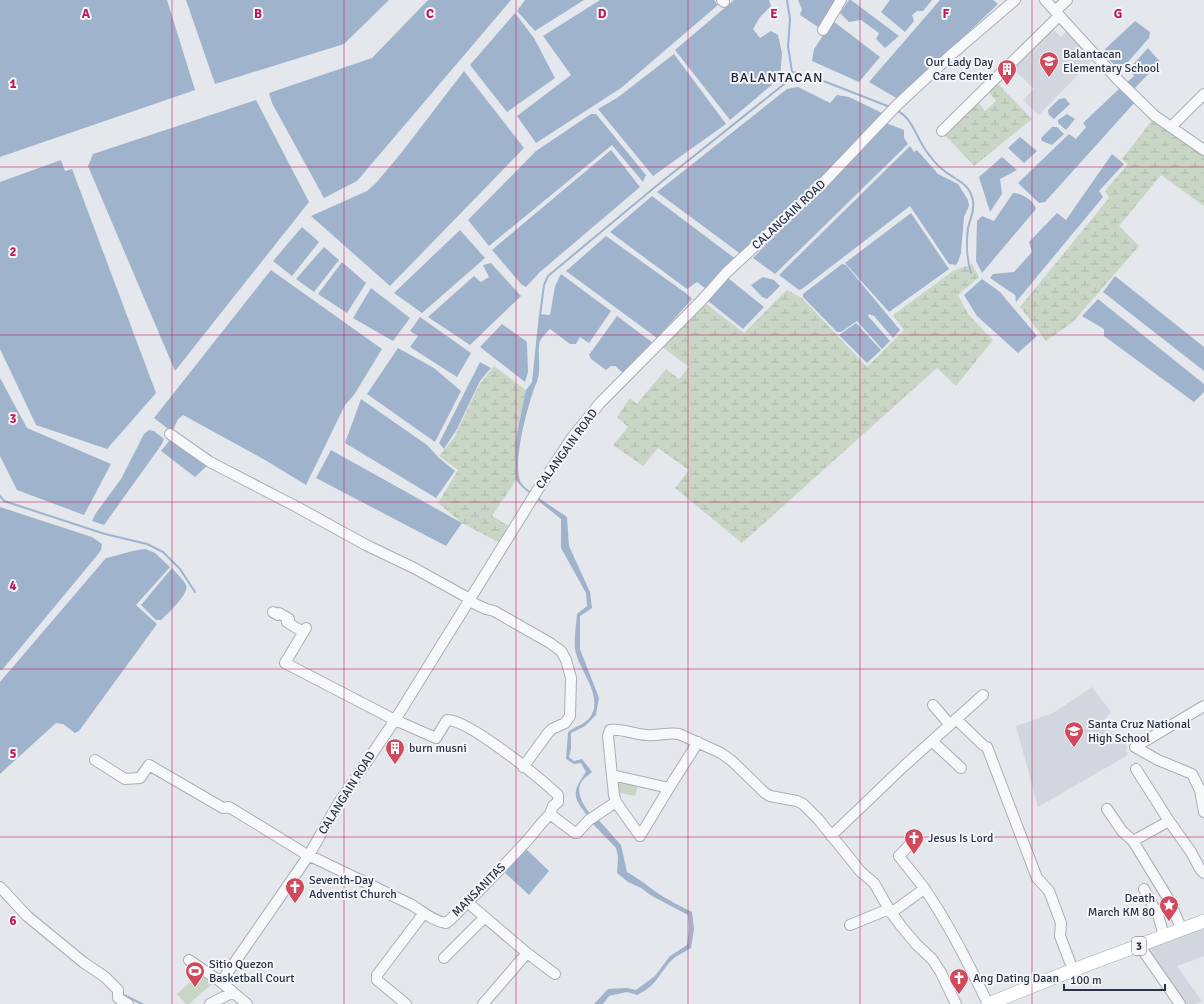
<svg xmlns="http://www.w3.org/2000/svg" width="1204" height="1004" viewBox="0 0 1204 1004" font-family="Signika,sans-serif">
	<defs>
		<pattern id="wetland-marsh" width="20" height="14" patternUnits="userSpaceOnUse"><rect width="20" height="14" fill="#c9d6c5"/><path d="M1 5h8M5 5V1M11 12h8M15 12V8" fill="none" stroke="#adb8ab"/></pattern>
	</defs>
	<rect width="100%" height="100%" fill="#e4e7ec"/>
	<path fill="#d2d6de" d="M 1052,28 L 1061,37 L 1068,30 L 1094,58 L 1039,115 L 1023,100 L 1034,89 L 1011,67 Z
		M 1092,687 L 1111,712 L 1101,724 L 1127,746 L 1126,751 L 1128,755 L 1038,807 L 1016,726 L 1053,713 Z
		M 1204,927 L 1204,956 L 1177,966 L 1202,1001 L 1196,1004 L 1184,1004 L 1144,950 Z"/>
	<path fill="url(#wetland-marsh)" d="M 996,82 L 1032,119 L 974,166 L 943,133 L 977,101 L 985,111 L 996,101 L 988,91 Z
		M 1153,119 L 1204,154 L 1204,206 L 1161,175 L 1119,226 L 1139,246 L 1073,322 L 1046,341 L 1020,307 L 1109,198 L 1105,191 L 1128,164 L 1122,159 Z
		M 972,264 L 979,277 L 958,295 L 968,314 L 993,340 L 956,386 L 937,368 L 742,543 L 675,488 L 689,470 L 658,448 L 643,466 L 613,445 L 628,427 L 617,417 L 630,398 L 637,404 L 666,369 L 679,379 L 689,367 L 661,346 L 705,303 L 744,333 L 787,290 L 802,298 L 867,367 L 904,330 L 893,315 L 953,271 Z
		M 494,366 L 526,390 L 515,443 L 516,480 L 492,516 L 512,528 L 502,544 L 462,523 L 438,503 L 458,470 L 439,456 L 454,438 L 479,385 Z"/>
	<path fill="#c9d6c5" d="M 614,776 L 639,782 L 635,796 L 616,792 Z
		M 202,971 L 213,983 L 189,1004 L 186,1004 L 177,994 Z"/>
	<path fill="#9fb4cc" d="M 0,0 L 167,0 L 195,90 L 0,157 Z
		M 186,0 L 389,0 L 344,44 L 215,84 Z
		M 428,0 L 511,0 L 357,181 L 324,198 L 272,103 L 269,93 L 372,58 Z
		M 525,0 L 584,0 L 535,31 L 517,11 Z
		M 600,0 L 714,0 L 718,5 L 621,88 L 536,143 L 517,116 L 571,75 L 543,36 Z
		M 734,0 L 769,0 L 771,6 L 760,17 L 753,29 L 760,38 L 771,31 L 778,35 L 782,53 L 780,78 L 730,120 L 675,50 Z
		M 798,0 L 836,0 L 818,27 L 800,15 L 802,9 Z
		M 849,0 L 851,0 L 899,36 L 885,48 L 876,39 L 879,33 L 861,20 L 849,22 L 840,13 Z
		M 890,0 L 932,0 L 923,11 L 917,11 L 912,15 L 914,21 L 905,32 L 881,12 Z
		M 940,0 L 993,0 L 998,4 L 898,99 L 869,82 Z
		M 515,13 L 534,38 L 555,78 L 507,112 L 470,65 Z
		M 833,21 L 880,57 L 859,82 L 812,61 L 814,49 Z
		M 1135,21 L 1150,32 L 1149,38 L 1120,71 L 1102,52 Z
		M 1148,48 L 1160,62 L 1132,91 L 1125,84 L 1134,76 L 1129,69 Z
		M 674,54 L 726,124 L 653,176 L 598,109 L 617,98 Z
		M 464,71 L 524,148 L 390,286 L 311,216 L 367,191 L 376,183 L 402,152 Z
		M 798,87 L 830,103 L 837,95 L 849,97 L 882,113 L 882,116 L 742,255 L 657,192 L 787,89 Z
		M 1120,88 L 1135,102 L 1045,202 L 1039,203 L 1018,183 L 1069,134 L 1076,139 L 1086,127 L 1083,123 Z
		M 1065,98 L 1070,104 L 1054,119 L 1049,115 L 1048,110 L 1059,99 Z
		M 256,100 L 309,202 L 175,371 L 88,166 L 93,154 Z
		M 591,114 L 596,114 L 646,175 L 643,182 L 612,145 L 489,246 L 468,220 L 536,151 Z
		M 1067,114 L 1075,119 L 1066,130 L 1058,123 L 1058,120 Z
		M 886,123 L 904,130 L 904,138 L 908,144 L 775,274 L 753,258 Z
		M 1052,127 L 1057,127 L 1064,134 L 1052,145 L 1042,141 L 1041,138 Z
		M 1020,137 L 1037,151 L 1024,163 L 1008,148 Z
		M 910,146 L 914,152 L 917,150 L 938,174 L 958,184 L 968,200 L 969,206 L 964,217 L 961,253 L 958,262 L 956,265 L 949,264 L 910,206 L 802,289 L 799,290 L 779,275 Z
		M 611,150 L 640,187 L 540,272 L 526,287 L 521,284 L 492,250 Z
		M 1112,154 L 1124,164 L 1099,191 L 1103,197 L 1016,302 L 1015,295 L 990,278 L 993,274 L 1014,272 L 1032,252 L 1029,242 L 1057,213 L 1066,220 Z
		M 1002,157 L 1017,170 L 1000,179 L 1002,194 L 990,212 L 979,177 Z
		M 61,160 L 65,171 L 72,169 L 156,393 L 107,449 L 36,425 L 0,349 L 0,182 Z
		M 1013,193 C 1022,193 1033,200 1036,209 L 982,273 L 976,261 L 977,221 L 982,216 L 994,221 Z
		M 652,196 L 737,260 L 706,289 L 697,282 L 687,289 L 610,232 Z
		M 911,213 L 949,269 L 889,312 L 845,263 Z
		M 302,227 L 319,242 L 292,276 L 273,261 Z
		M 460,230 L 485,258 L 422,313 L 394,293 Z
		M 606,236 L 687,294 L 692,299 L 657,338 L 566,271 Z
		M 324,247 L 339,260 L 314,292 L 296,279 Z
		M 342,262 L 366,283 L 347,313 L 318,294 Z
		M 491,263 L 521,296 L 470,345 L 428,317 L 474,276 L 481,282 L 489,277 L 483,265 Z
		M 842,264 L 846,265 L 900,330 L 893,338 L 874,316 L 869,314 L 868,316 L 890,341 L 882,349 L 857,321 L 841,332 L 837,332 L 803,297 L 803,294 Z
		M 271,270 L 382,349 L 354,395 L 345,405 L 306,485 L 265,460 L 183,415 L 178,419 L 172,432 L 154,418 Z
		M 561,274 L 611,311 L 589,343 L 580,337 L 576,344 L 570,344 L 550,329 C 547,332 542,337 540,341 C 537,349 541,367 538,378 C 537,384 533,389 532,395 C 526,413 512,466 521,483 C 525,488 530,491 535,495 L 533,496 L 523,488 L 516,480 L 515,443 L 526,390 L 532,382 L 539,314 L 550,315 L 555,286 Z
		M 1115,276 L 1204,347 L 1204,371 L 1103,292 Z
		M 763,277 L 774,280 L 780,286 L 767,299 L 762,297 L 751,285 Z
		M 728,278 L 764,307 L 743,329 L 707,300 Z
		M 982,279 L 1000,292 L 1037,336 L 1018,353 L 977,316 L 964,295 Z
		M 371,288 L 410,318 L 393,341 L 353,318 Z
		M 1098,299 L 1204,384 L 1204,392 L 1194,402 L 1104,336 L 1104,329 L 1082,316 Z
		M 617,316 L 653,343 L 624,374 L 615,366 L 611,366 L 606,370 L 591,359 L 589,355 Z
		M 420,317 L 471,353 L 457,377 L 410,347 L 418,336 L 410,331 Z
		M 856,323 L 881,350 L 867,363 L 839,335 Z
		M 502,324 L 526,341 L 527,343 L 528,372 L 525,382 L 480,347 Z
		M 398,348 L 434,368 L 461,391 L 435,442 L 367,394 Z
		M 480,362 L 491,368 L 480,381 L 457,429 L 444,449 L 439,443 Z
		M 0,378 L 27,428 L 111,464 L 84,515 L 17,490 L 0,456 Z
		M 361,399 L 427,445 L 439,458 L 455,471 L 436,498 L 345,443 Z
		M 149,430 L 154,431 L 164,439 L 162,444 L 104,525 L 92,521 L 96,513 L 121,479 L 144,434 Z
		M 169,441 L 172,441 L 209,464 L 195,477 L 161,451 Z
		M 331,450 L 462,523 L 446,546 L 316,478 Z
		M 536,496 L 567,517 L 569,546 L 590,592 L 592,608 L 580,616 L 580,649 L 599,698 L 596,715 L 585,726 L 571,733 L 571,749 L 569,757 L 574,761 L 582,759 L 592,772 C 589,775 584,778 582,781 C 574,793 585,807 592,816 L 589,818 C 574,798 570,794 586,772 L 581,763 L 574,764 L 566,759 L 568,732 C 576,726 587,724 592,714 C 602,693 578,669 575,649 C 574,638 576,626 577,614 L 587,606 L 586,593 L 561,548 L 561,519 L 535,498 Z
		M 0,507 L 92,537 L 102,544 L 101,550 L 95,558 L 2,670 L 0,670 Z
		M 146,549 L 155,553 L 170,567 L 136,605 L 157,624 L 79,731 L 75,733 L 63,724 L 56,723 L 0,774 L 0,682 L 106,558 C 120,555 132,550 146,549 Z
		M 172,568 C 176,573 183,579 186,585 C 190,593 167,614 161,620 L 156,620 L 141,605 Z
		M 596,817 L 621,845 L 627,872 C 642,880 654,892 669,900 C 676,904 684,908 692,912 L 694,929 L 691,948 C 685,952 677,955 672,960 C 658,974 658,985 637,995 L 627,992 L 609,996 L 603,1004 L 594,1004 L 608,989 L 627,988 L 636,990 L 655,976 L 670,956 L 687,945 L 689,928 L 688,915 L 652,896 L 641,888 L 628,882 L 617,873 L 618,857 L 616,848 L 590,821 Z
		M 524,847 L 549,871 L 529,895 L 502,870 Z"/>
	<g fill="none" stroke-linecap="round" stroke-linejoin="round">
		<path stroke="#9fb4cc" stroke-width="2" d="M 798,73 L 826,82 L 890,107
			M 896,110 C 914,118 917,142 930,156 C 933,160 938,166 942,169 C 954,180 970,182 973,201 C 975,212 970,218 968,228 C 966,242 967,260 971,273
			M 540,316 L 544,285 L 548,276 L 655,187 L 798,73 L 792,72 L 788,46 L 790,19 L 787,0
			M 0,496 L 4,501 L 105,534 L 147,544 L 163,552 L 180,569 L 195,592
			M 122,994 L 142,1004"/>
		<g stroke="#a9aeb7" stroke-width="12">
			<path id="minor" d="M 722,0 L 724,2
				M 1045,0 L 1118,80 L 1155,116 L 1204,150
				M 1055,11 L 1067,0
				M 823,30 L 841,0
				M 1171,127 L 1204,94
				M 942,131 L 1059,16
				M 170,434 L 210,462 L 297,507 L 366,545 L 414,568 L 470,599
				M 469,601 L 486,609 L 494,611 L 550,643 L 561,651 L 566,660 L 571,678 L 570,716 L 565,723 L 552,729 L 548,733 L 523,767
				M 273,612 L 278,615 L 279,613 L 289,619 L 287,622 L 303,632
				M 306,628 L 285,663 L 395,720 L 436,738 L 447,720 C 468,719 541,779 558,795 L 558,802 L 553,806 L 550,814 L 575,833 L 577,833 L 589,820 L 616,802 L 614,795 L 608,736 L 610,730 C 623,728 635,735 647,735 C 658,736 669,732 679,734 L 721,753 L 732,761 L 765,793 L 770,796 L 797,801 L 803,804 L 818,819 L 861,872 L 874,883 L 890,911 L 901,926 L 916,944 L 932,959 L 940,971 L 956,1004
				M 933,705 L 950,725
				M 1204,706 L 1135,747 L 1158,760 L 1192,774 L 1200,790 L 1204,812
				M 956,719 L 983,745
				M 932,741 L 961,768
				M 987,747 L 1037,878 L 1049,891 L 1061,923 L 1060,936 L 1073,970
				M 95,760 L 125,779 L 140,778 L 149,765 L 223,808 L 229,807 L 304,853 L 412,905 C 423,912 433,921 446,923 L 451,919 C 475,895 499,871 522,846 C 532,836 540,824 550,814
				M 1136,769 L 1169,821 L 1191,852 L 1200,869 L 1204,873
				M 612,775 L 669,788 L 698,742
				M 616,802 L 640,836 L 669,788
				M 1107,809 L 1122,831 L 1133,841 L 1169,900 L 1158,915
				M 831,836 L 903,767 L 983,695
				M 914,840 L 899,856 C 907,867 916,877 924,888 C 949,924 969,964 988,1004
				M 1133,841 L 1169,821
				M 0,887 L 27,916 L 83,962 L 105,977 L 118,990 L 118,998 L 128,1004
				M 1144,889 L 1158,915 L 1164,936
				M 1169,900 L 1182,930
				M 467,902 L 527,953 L 555,974
				M 891,913 L 924,889
				M 850,925 L 889,909
				M 1139,945 L 1180,1004
				M 444,958 L 485,917
				M 189,960 L 221,982 L 247,1004
				M 221,982 L 309,855 L 338,804 L 395,720 L 537,491 L 571,439 L 600,403 L 702,300 L 726,273 L 823,183 L 897,105 L 952,54 L 1015,0
				M 210,1004 L 233,992
				M 406,1004 L 377,980 L 377,975 L 424,913
				M 483,1004 L 527,953"/>
		</g>
		<g stroke="#a3abb8" stroke-width="14">
			<path id="major" d="M 988,1004 L 1073,970 L 1204,921"/>
		</g>
		<use href="#minor" stroke="#f7f8fa" stroke-width="10"/>
		<use href="#major" stroke="#fff" stroke-width="13"/>
	</g>
	<path fill="none" stroke="#c2185b" stroke-width="1" stroke-opacity="0.55" d="M 172,0 L 172,1004M 344,0 L 344,1004M 516,0 L 516,1004M 688,0 L 688,1004M 860,0 L 860,1004M 1032,0 L 1032,1004M 0,167 L 1204,167M 0,335 L 1204,335M 0,502 L 1204,502M 0,669 L 1204,669M 0,837 L 1204,837"/>
	<defs>
		<g id="school-pin" transform="scale(1)"><path d="M0 17L-7.5 6A9.5 9.5 0 1 1 7.5 6Z" fill="#d1495b" stroke="#f4f6f9"/><path d="M0-5L7-2L0 1L-7-2ZM-4 1L0 2.5L4 1V4Q0 6-4 4Z" fill="#fff"/></g>
		<g id="building-pin" transform="scale(1)"><path d="M0 17L-7.5 6A9.5 9.5 0 1 1 7.5 6Z" fill="#d1495b" stroke="#f4f6f9"/><path d="M-4-6H4V6H1V3H-1V6H-4ZM-2.5-4.3h1.7v1.8h-1.7ZM.8-4.3h1.7v1.8H.8ZM-2.5-1h1.7V.8h-1.7ZM.8-1h1.7V.8H.8Z" fill="#fff"/></g>
		<g id="church-pin" transform="scale(1)"><path d="M0 17L-7.5 6A9.5 9.5 0 1 1 7.5 6Z" fill="#d1495b" stroke="#f4f6f9"/><path d="M-1.2-6h2.4v3.5h3.3v2.4h-3.3V6h-2.4V-.1h-3.3v-2.4h3.3Z" fill="#fff"/></g>
		<g id="sight-pin" transform="scale(1)"><path d="M0 17L-7.5 6A9.5 9.5 0 1 1 7.5 6Z" fill="#d1495b" stroke="#f4f6f9"/><path d="M0-6L1.8-2.2L6-1.7L2.9 1.2L3.7 5.4L0 3.3L-3.7 5.4L-2.9 1.2L-6-1.7L-1.8-2.2Z" fill="#fff"/></g>
		<g id="stadium-pin" transform="scale(1)"><path d="M0 17L-7.5 6A9.5 9.5 0 1 1 7.5 6Z" fill="#d1495b" stroke="#f4f6f9"/><path d="M0-5a6.5 5 0 1 0 0 10a6.5 5 0 1 0 0-10ZM-3.5-1.8h7v3.6h-7Z" fill="#fff"/></g>
	</defs>
	<g fill-rule="evenodd">
		<use href="#school-pin" x="1049" y="61"/>
		<use href="#building-pin" x="1007" y="69"/>
		<use href="#school-pin" x="1074" y="731"/>
		<use href="#building-pin" x="395" y="748"/>
		<use href="#church-pin" x="914" y="838"/>
		<use href="#church-pin" x="295" y="887"/>
		<use href="#sight-pin" x="1169" y="905"/>
		<use href="#stadium-pin" x="195" y="971"/>
		<use href="#church-pin" x="959" y="978"/>
	</g>
	<g text-anchor="middle" dominant-baseline="central" stroke-width="4" stroke-linejoin="round" paint-order="stroke">
		<rect fill="#f4f6f9" stroke="#676e7b" stroke-width="1" x="1132" y="937" width="14" height="18" rx="3"/>
		<g font-size="11" font-weight="bold" fill="#2b3445">
			<text x="1139" y="946">3</text>
		</g>
		<g font-size="12" fill="#2b3445" stroke="#f4f6f9" text-anchor="start">
			<text x="1063" y="54">Balantacan<tspan x="1063" dy="14">Elementary School</tspan></text>
			<text x="993" y="62" text-anchor="end">Our Lady Day<tspan x="993" dy="14">Care Center</tspan></text>
			<text x="1088" y="724">Santa Cruz National<tspan x="1088" dy="14">High School</tspan></text>
			<text x="409" y="748">burn musni</text>
			<text x="928" y="838">Jesus Is Lord</text>
			<text x="309" y="880">Seventh-Day<tspan x="309" dy="14">Adventist Church</tspan></text>
			<text x="1155" y="898" text-anchor="end">Death<tspan x="1155" dy="14">March KM 80</tspan></text>
			<text x="209" y="964">Sitio Quezon<tspan x="209" dy="14">Basketball Court</tspan></text>
			<text x="973" y="978">Ang Dating Daan</text>
		</g>
		<g font-size="12" fill="#2b3445" stroke="#f4f6f9">
			<text transform="translate(789 215) rotate(-43)">CALANGAIN ROAD</text>
			<text transform="translate(567 449) rotate(-54)">CALANGAIN ROAD</text>
			<text transform="translate(347 793) rotate(-58)">CALANGAIN ROAD</text>
			<text transform="translate(479 890) rotate(-45)">MANSANITAS</text>
		</g>
		<g font-size="14" letter-spacing="1" fill="#1d2536" stroke="#f4f6f9">
			<text x="777" y="77">BALANTACAN</text>
		</g>
	</g>
	<g font-size="13" text-anchor="middle" font-weight="bold" fill="#c2185b" stroke="#f4f6f9" stroke-width="4" stroke-linejoin="round" paint-order="stroke">
		<text x="86" y="18">A</text>
		<text x="258" y="18">B</text>
		<text x="430" y="18">C</text>
		<text x="602" y="18">D</text>
		<text x="774" y="18">E</text>
		<text x="946" y="18">F</text>
		<text x="1118" y="18">G</text>
		<text x="13" y="88">1</text>
		<text x="13" y="256">2</text>
		<text x="13" y="423">3</text>
		<text x="13" y="590">4</text>
		<text x="13" y="758">5</text>
		<text x="13" y="925">6</text>
	</g>
	<path d="M1064 984v6h101v-6" fill="none" stroke="#2b3445" stroke-width="2"/>
	<text x="1070" y="984" font-size="12" fill="#2b3445" stroke="#f4f6f9" stroke-width="3" paint-order="stroke">100 m</text>
</svg>
